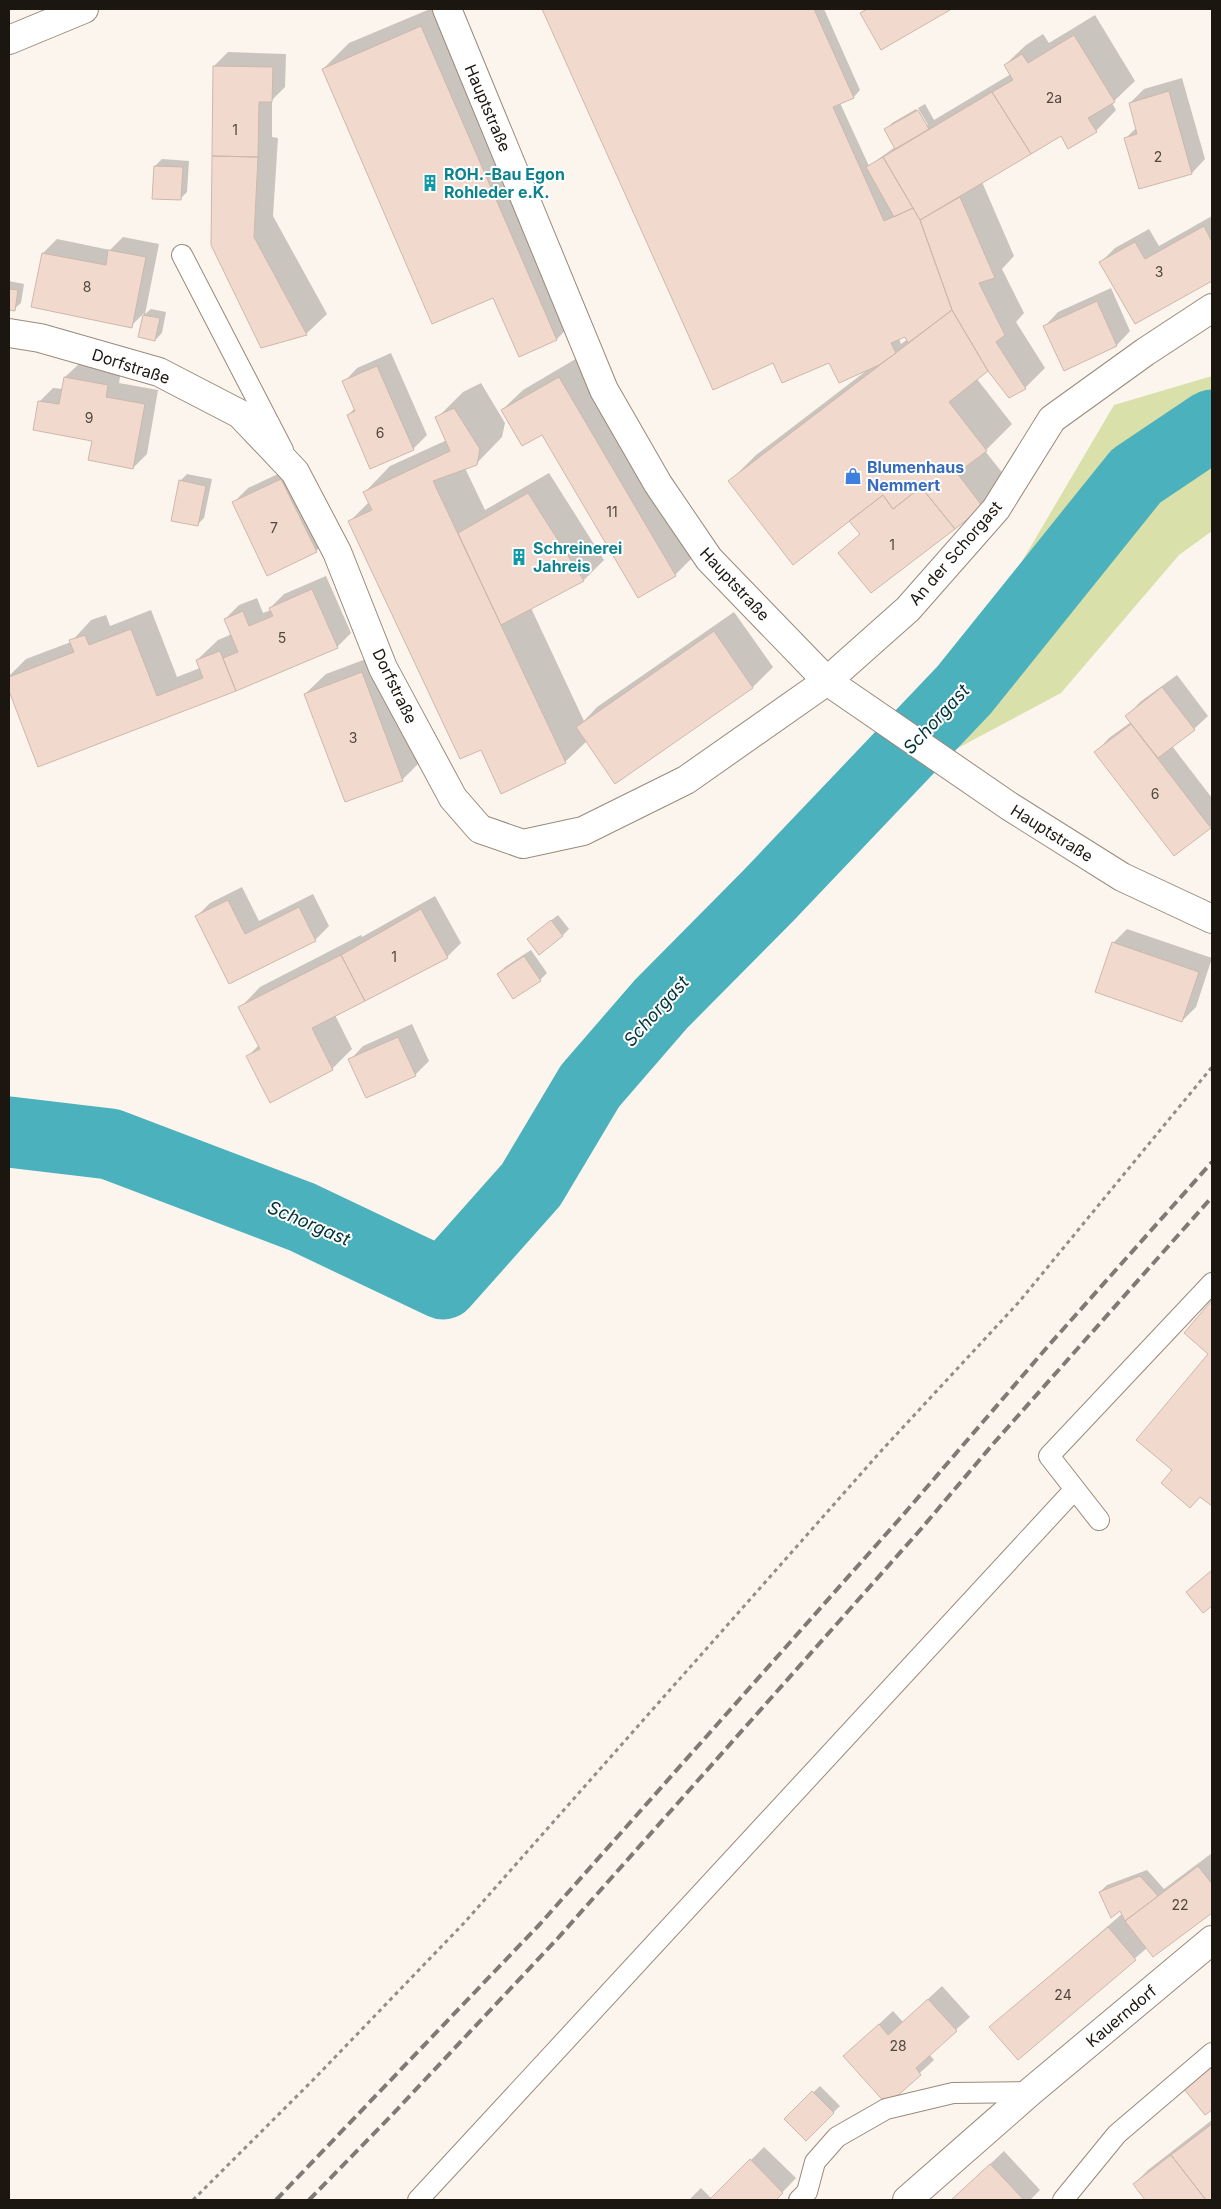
<svg xmlns="http://www.w3.org/2000/svg" width="1221" height="2209" viewBox="0 0 1221 2209" font-family="Inter,sans-serif">
	<rect width="100%" height="100%" fill="#fcf5ee"/>
	<path fill="#d9e0aa" d="M 1212,376 L 1212,531 L 1179,555 L 1061,693 L 943,756 L 896,719 L 951,682 L 1114,405 Z"/>
	<path fill="#0003" fill-rule="evenodd" d="M 430,9 L 451,9 L 582,313 L 557,339 L 494,296 L 323,69 L 349,43 Z
		M 543,9 L 824,9 L 860,90 L 854,97 L 840,103 L 869,166 L 895,147 L 885,130 L 892,123 L 916,109 L 925,125 L 928,125 L 918,108 L 925,104 L 934,120 L 1011,74 L 1005,65 L 1026,45 L 1043,34 L 1049,43 L 1095,15 L 1135,81 L 1112,103 L 1116,110 L 1096,131 L 1061,134 L 982,182 L 1014,256 L 1002,269 L 1024,313 L 1016,322 L 1045,368 L 1025,388 L 989,369 L 977,379 L 1012,424 L 985,451 L 1008,480 L 983,506 L 861,534 L 851,521 L 730,481 L 756,455 L 866,371 L 830,361 L 773,362 L 714,388 ZM 905,335 L 908,339 L 901,344 L 899,338 Z
		M 866,9 L 949,9 L 881,48 L 861,13 Z
		M 228,52 L 286,54 L 285,87 L 272,100 L 272,137 L 278,138 L 273,216 L 327,314 L 306,334 L 262,346 L 214,66 Z
		M 1182,78 L 1205,159 L 1192,173 L 1126,138 L 1137,127 L 1130,103 L 1144,89 Z
		M 162,159 L 189,161 L 187,192 L 180,199 L 155,166 Z
		M 1212,216 L 1212,280 L 1135,322 L 1101,262 L 1115,248 L 1149,229 L 1159,246 Z
		M 123,237 L 159,244 L 145,314 L 151,309 L 166,312 L 162,333 L 155,340 L 139,336 L 144,313 L 131,326 L 43,253 L 57,239 L 110,250 Z
		M 9,281 L 24,284 L 21,303 L 14,309 L 9,308 Z
		M 1111,288 L 1130,331 L 1117,345 L 1065,369 L 1045,326 L 1058,312 Z
		M 391,353 L 427,435 L 413,449 L 348,415 L 355,408 L 344,382 L 357,368 Z
		M 579,357 L 695,555 L 675,575 L 542,433 L 502,410 L 523,390 Z
		M 79,364 L 121,371 L 119,383 L 158,390 L 147,454 L 133,468 L 39,402 L 53,388 L 63,389 L 65,377 Z
		M 481,383 L 505,423 L 502,437 L 476,464 L 465,468 L 485,510 L 549,473 L 604,560 L 584,580 L 531,608 L 584,721 L 597,707 L 734,612 L 773,667 L 753,687 L 616,782 L 587,741 L 565,762 L 481,748 L 350,521 L 369,502 L 365,492 L 390,466 L 447,440 L 437,418 L 463,392 Z
		M 295,466 L 330,537 L 316,551 L 234,502 L 248,488 Z
		M 187,474 L 212,479 L 204,518 L 197,525 L 180,481 Z
		M 326,576 L 351,633 L 337,647 L 236,690 L 39,766 L 9,688 L 9,676 L 26,659 L 71,642 L 91,620 L 106,615 L 110,626 L 151,610 L 177,677 L 200,668 L 197,660 L 218,640 L 232,634 L 225,619 L 239,605 L 257,598 L 263,613 L 271,610 L 270,608 L 284,594 Z
		M 382,653 L 423,759 L 402,780 L 305,694 L 326,674 Z
		M 1177,675 L 1208,716 L 1194,729 L 1172,746 L 1212,798 L 1212,828 L 1211,826 L 1174,855 L 1096,752 L 1109,738 L 1131,722 L 1127,716 L 1140,702 Z
		M 242,887 L 259,921 L 313,894 L 329,926 L 315,940 L 229,982 L 197,916 L 210,903 Z
		M 435,896 L 461,943 L 447,957 L 335,1015 L 352,1049 L 332,1069 L 248,1056 L 259,1045 L 240,1008 L 260,987 L 361,935 L 362,937 Z
		M 558,915 L 569,929 L 562,936 L 528,939 Z
		M 1127,929 L 1212,958 L 1196,1007 L 1182,1021 L 1113,943 Z
		M 531,950 L 547,973 L 540,980 L 498,974 L 505,967 Z
		M 412,1024 L 429,1061 L 415,1075 L 350,1060 L 363,1046 Z
		M 1212,1302 L 1212,1505 L 1174,1470 L 1210,1354 L 1186,1333 Z
		M 1212,1853 L 1212,1911 L 1153,1956 L 1147,1948 L 1018,2058 L 991,2027 L 1123,1913 L 1100,1892 L 1107,1885 L 1147,1870 L 1164,1889 Z
		M 942,1986 L 970,2017 L 929,2054 L 934,2060 L 887,2103 L 845,2056 L 893,2011 L 903,2022 Z
		M 820,2086 L 840,2106 L 806,2139 L 786,2119 Z
		M 1212,2120 L 1212,2200 L 1147,2200 L 1134,2184 L 1148,2170 Z
		M 764,2147 L 796,2178 L 775,2200 L 689,2200 L 701,2188 L 712,2199 Z
		M 1004,2151 L 1040,2190 L 1030,2200 L 952,2200 Z"/>
	<g fill="none" stroke-linecap="round" stroke-linejoin="round">
		<path stroke="#4bb1bc" stroke-width="71" d="M 9,1132 L 110,1144 L 302,1217 L 443,1284 L 531,1185 L 590,1086 L 661,1004 L 769,895 L 964,690 L 1136,476 L 1212,425"/>
	</g>
	<path fill="#f1dacd" stroke="#ceb7ab" d="M 542,9 L 814,9 L 854,98 L 833,107 L 884,221 L 913,208 L 920,220 L 952,310 L 908,343 L 905,337 L 891,343 L 896,353 L 879,365 L 839,383 L 829,363 L 782,383 L 773,363 L 713,390 Z
		M 867,9 L 950,9 L 950,10 L 881,50 L 860,13 Z
		M 421,26 L 557,340 L 519,357 L 493,298 L 432,324 L 322,69 Z
		M 1074,35 L 1115,102 L 1088,118 L 1097,132 L 1068,149 L 1061,136 L 1031,154 L 992,92 L 1013,80 L 1004,65 L 1022,54 L 1028,63 Z
		M 213,66 L 273,67 L 272,102 L 259,102 L 258,157 L 212,156 Z
		M 1169,91 L 1192,174 L 1139,189 L 1124,138 L 1137,134 L 1129,103 Z
		M 992,92 L 1031,154 L 920,220 L 883,157 Z
		M 918,110 L 929,129 L 895,149 L 884,129 Z
		M 212,156 L 258,157 L 254,237 L 307,335 L 261,348 L 211,245 Z
		M 883,157 L 913,208 L 894,217 L 866,167 Z
		M 154,166 L 183,167 L 181,200 L 152,199 Z
		M 960,197 L 995,278 L 979,283 L 1005,335 L 996,342 L 1026,389 L 1009,398 L 988,371 L 952,310 L 920,220 Z
		M 1204,226 L 1212,242 L 1212,281 L 1135,324 L 1099,262 L 1135,242 L 1145,259 Z
		M 108,250 L 146,257 L 132,328 L 31,307 L 42,253 L 106,265 Z
		M 9,289 L 18,290 L 15,311 L 9,310 Z
		M 1097,301 L 1117,346 L 1064,371 L 1043,326 Z
		M 952,310 L 988,371 L 949,402 L 987,451 L 957,473 L 983,507 L 955,529 L 921,487 L 893,509 L 883,495 L 793,565 L 728,481 Z
		M 143,315 L 160,318 L 155,341 L 138,337 Z
		M 377,366 L 414,450 L 370,469 L 347,415 L 355,411 L 342,381 Z
		M 64,377 L 108,385 L 106,397 L 145,404 L 133,469 L 88,460 L 92,441 L 33,430 L 38,401 L 59,404 Z
		M 559,377 L 676,576 L 638,598 L 542,435 L 522,446 L 501,410 Z
		M 454,408 L 480,449 L 477,465 L 433,481 L 566,763 L 501,794 L 481,750 L 460,759 L 348,521 L 372,510 L 363,492 L 450,451 L 435,417 Z
		M 281,479 L 317,552 L 267,576 L 232,502 Z
		M 179,480 L 206,486 L 198,526 L 171,521 Z
		M 921,487 L 955,529 L 871,593 L 838,553 L 860,534 L 849,521 L 883,495 L 893,509 Z
		M 528,493 L 584,581 L 501,625 L 458,533 Z
		M 312,589 L 338,648 L 236,691 L 223,658 L 238,652 L 224,619 L 243,611 L 249,626 L 273,616 L 269,608 Z
		M 131,629 L 157,696 L 203,678 L 196,660 L 220,651 L 236,691 L 38,767 L 9,691 L 9,677 L 74,652 L 69,640 L 85,635 L 89,645 Z
		M 714,631 L 753,688 L 615,784 L 576,727 Z
		M 362,672 L 403,781 L 345,802 L 304,694 Z
		M 1162,687 L 1195,730 L 1158,758 L 1125,716 Z
		M 1131,724 L 1211,828 L 1174,856 L 1094,752 Z
		M 228,900 L 245,934 L 299,907 L 316,941 L 229,984 L 195,916 Z
		M 421,909 L 448,958 L 365,1001 L 341,955 Z
		M 551,920 L 563,936 L 539,955 L 527,939 Z
		M 1112,942 L 1199,972 L 1182,1022 L 1095,992 Z
		M 341,955 L 365,1001 L 312,1028 L 333,1070 L 270,1103 L 246,1056 L 260,1049 L 238,1007 Z
		M 524,956 L 541,981 L 513,999 L 497,974 Z
		M 398,1037 L 416,1076 L 366,1098 L 348,1059 Z
		M 1212,1300 L 1212,1506 L 1200,1497 L 1190,1508 L 1161,1483 L 1172,1470 L 1136,1440 L 1208,1354 L 1184,1333 Z
		M 1212,1570 L 1212,1606 L 1203,1613 L 1186,1592 Z
		M 1198,1866 L 1212,1884 L 1212,1913 L 1153,1957 L 1125,1921 Z
		M 1140,1876 L 1158,1896 L 1125,1921 L 1120,1911 L 1111,1918 L 1099,1892 Z
		M 1108,1927 L 1136,1960 L 1018,2060 L 989,2027 Z
		M 928,1999 L 957,2031 L 916,2068 L 921,2075 L 887,2105 L 843,2056 L 879,2024 L 888,2035 Z
		M 1212,2067 L 1212,2110 L 1205,2115 L 1184,2089 Z
		M 812,2091 L 834,2113 L 806,2141 L 784,2119 Z
		M 1212,2124 L 1212,2200 L 1206,2200 L 1171,2155 Z
		M 1171,2155 L 1206,2200 L 1145,2200 L 1133,2184 Z
		M 750,2159 L 783,2193 L 776,2200 L 709,2200 Z
		M 990,2164 L 1024,2200 L 951,2200 Z"/>
	<g fill="none" stroke-linecap="round" stroke-linejoin="round">
		<g stroke="#9a8a79" stroke-width="22">
			<path id="service" d="M 182,255 L 283,450
				M 1099,1520 L 1049,1456 L 1212,1283
				M 418,2200 L 1075,1489
				M 799,2200 L 807,2192 L 815,2162 L 837,2137 L 886,2109 L 953,2093 L 1030,2092
				M 1063,2200 L 1117,2134 L 1212,2053"/>
		</g>
		<g stroke="#9a8a79" stroke-width="30">
			<path id="minor" d="M 9,40 L 84,9
				M 9,333 L 40,338 L 159,372 L 240,414 L 295,472 L 337,552 L 383,668 L 453,798 L 480,829 L 523,844 L 583,831 L 686,780 L 827,681 L 908,609 L 996,509 L 1052,419 L 1145,352 L 1212,308"/>
		</g>
		<g stroke="#9a8a79" stroke-width="30">
			<path id="secondary" d="M 447,9 L 604,390 L 658,484 L 709,559 L 827,681 L 1009,806 L 1122,877 L 1212,919"/>
		</g>
		<g stroke="#9a8a79" stroke-width="30">
			<path id="primary" d="M 907,2200 L 1030,2092 L 1212,1940"/>
		</g>
		<path stroke="#948d87" stroke-width="3" stroke-dasharray="4 4" stroke-linecap="butt" d="M 193,2200 L 315,2078 L 464,1923 L 882,1450 L 1019,1302 L 1212,1067"/>
		<use href="#service" stroke="#fff" stroke-width="20"/>
		<use href="#minor" stroke="#fff" stroke-width="28"/>
		<use href="#secondary" stroke="#fff" stroke-width="28"/>
		<use href="#primary" stroke="#fff" stroke-width="28"/>
		<path stroke="#817a74" stroke-width="4" stroke-dasharray="10 5" stroke-linecap="butt" d="M 276,2200 L 540,1924 L 903,1515 L 1049,1345 L 1212,1162
			M 309,2200 L 390,2117 L 558,1938 L 921,1529 L 993,1444 L 1212,1197"/>
	</g>
	<defs>
		<g id="building-bare" transform="scale(1.35)"><path d="M-4-6H4V6H1V3H-1V6H-4ZM-2.5-4.3h1.7v1.8h-1.7ZM.8-4.3h1.7v1.8H.8ZM-2.5-1h1.7V.8h-1.7ZM.8-1h1.7V.8H.8Z" fill="#0f9aa8" stroke="#fff" stroke-width="2.5" paint-order="stroke"/></g>
		<g id="shop-bare" transform="scale(1.35)"><path d="M-5-2.5h2.3a2.7 3.5 0 0 1 5.4 0H5L5.5 6h-11ZM-1.5-2.5h3a1.5 2.3 0 0 0-3 0Z" fill="#3f7fe0" stroke="#fff" stroke-width="2.5" paint-order="stroke"/></g>
	</defs>
	<g fill-rule="evenodd">
		<use href="#building-bare" x="430" y="183"/>
		<use href="#shop-bare" x="853" y="476"/>
		<use href="#building-bare" x="519" y="557"/>
	</g>
	<g text-anchor="middle" dominant-baseline="central" stroke-width="4" stroke-linejoin="round" paint-order="stroke">
		<g font-size="14" fill="#51473f">
			<text x="1054" y="97">2a</text>
			<text x="235" y="129">1</text>
			<text x="1158" y="156">2</text>
			<text x="1159" y="271">3</text>
			<text x="87" y="286">8</text>
			<text x="89" y="417">9</text>
			<text x="380" y="432">6</text>
			<text x="612" y="511">11</text>
			<text x="274" y="527">7</text>
			<text x="892" y="544">1</text>
			<text x="282" y="637">5</text>
			<text x="353" y="737">3</text>
			<text x="1155" y="793">6</text>
			<text x="394" y="956">1</text>
			<text x="1180" y="1904">22</text>
			<text x="1063" y="1994">24</text>
			<text x="898" y="2045">28</text>
		</g>
		<g font-size="16" fill="#1c1610" stroke="#fff">
			<text transform="translate(488 108) rotate(67)">Hauptstraße</text>
			<text transform="translate(131 366) rotate(18)">Dorfstraße</text>
			<text transform="translate(955 553) rotate(-49)">An der Schorgast</text>
			<text transform="translate(735 584) rotate(47)">Hauptstraße</text>
			<text transform="translate(395 686) rotate(64)">Dorfstraße</text>
			<text transform="translate(1052 833) rotate(32)">Hauptstraße</text>
			<text transform="translate(1121 2016) rotate(-40)">Kauerndorf</text>
		</g>
		<g font-size="16" font-weight="bold" fill="#0d838f" stroke="#fff" text-anchor="start">
			<text x="444" y="174">ROH.-Bau Egon<tspan x="444" dy="18">Rohleder e.K.</tspan></text>
			<text x="533" y="548">Schreinerei<tspan x="533" dy="18">Jahreis</tspan></text>
		</g>
		<g font-size="16" font-weight="bold" fill="#366cbe" stroke="#fff" text-anchor="start">
			<text x="867" y="467">Blumenhaus<tspan x="867" dy="18">Nemmert</tspan></text>
		</g>
		<g font-size="18" font-style="italic" fill="#003338" stroke="#fff">
			<text transform="translate(936 719) rotate(-47)">Schorgast</text>
			<text transform="translate(656 1011) rotate(-48)">Schorgast</text>
			<text transform="translate(309 1223) rotate(23)">Schorgast</text>
		</g>
	</g>
	<rect width="1221" height="2209" fill="none" stroke="#1c1610" stroke-width="20"/>
</svg>
